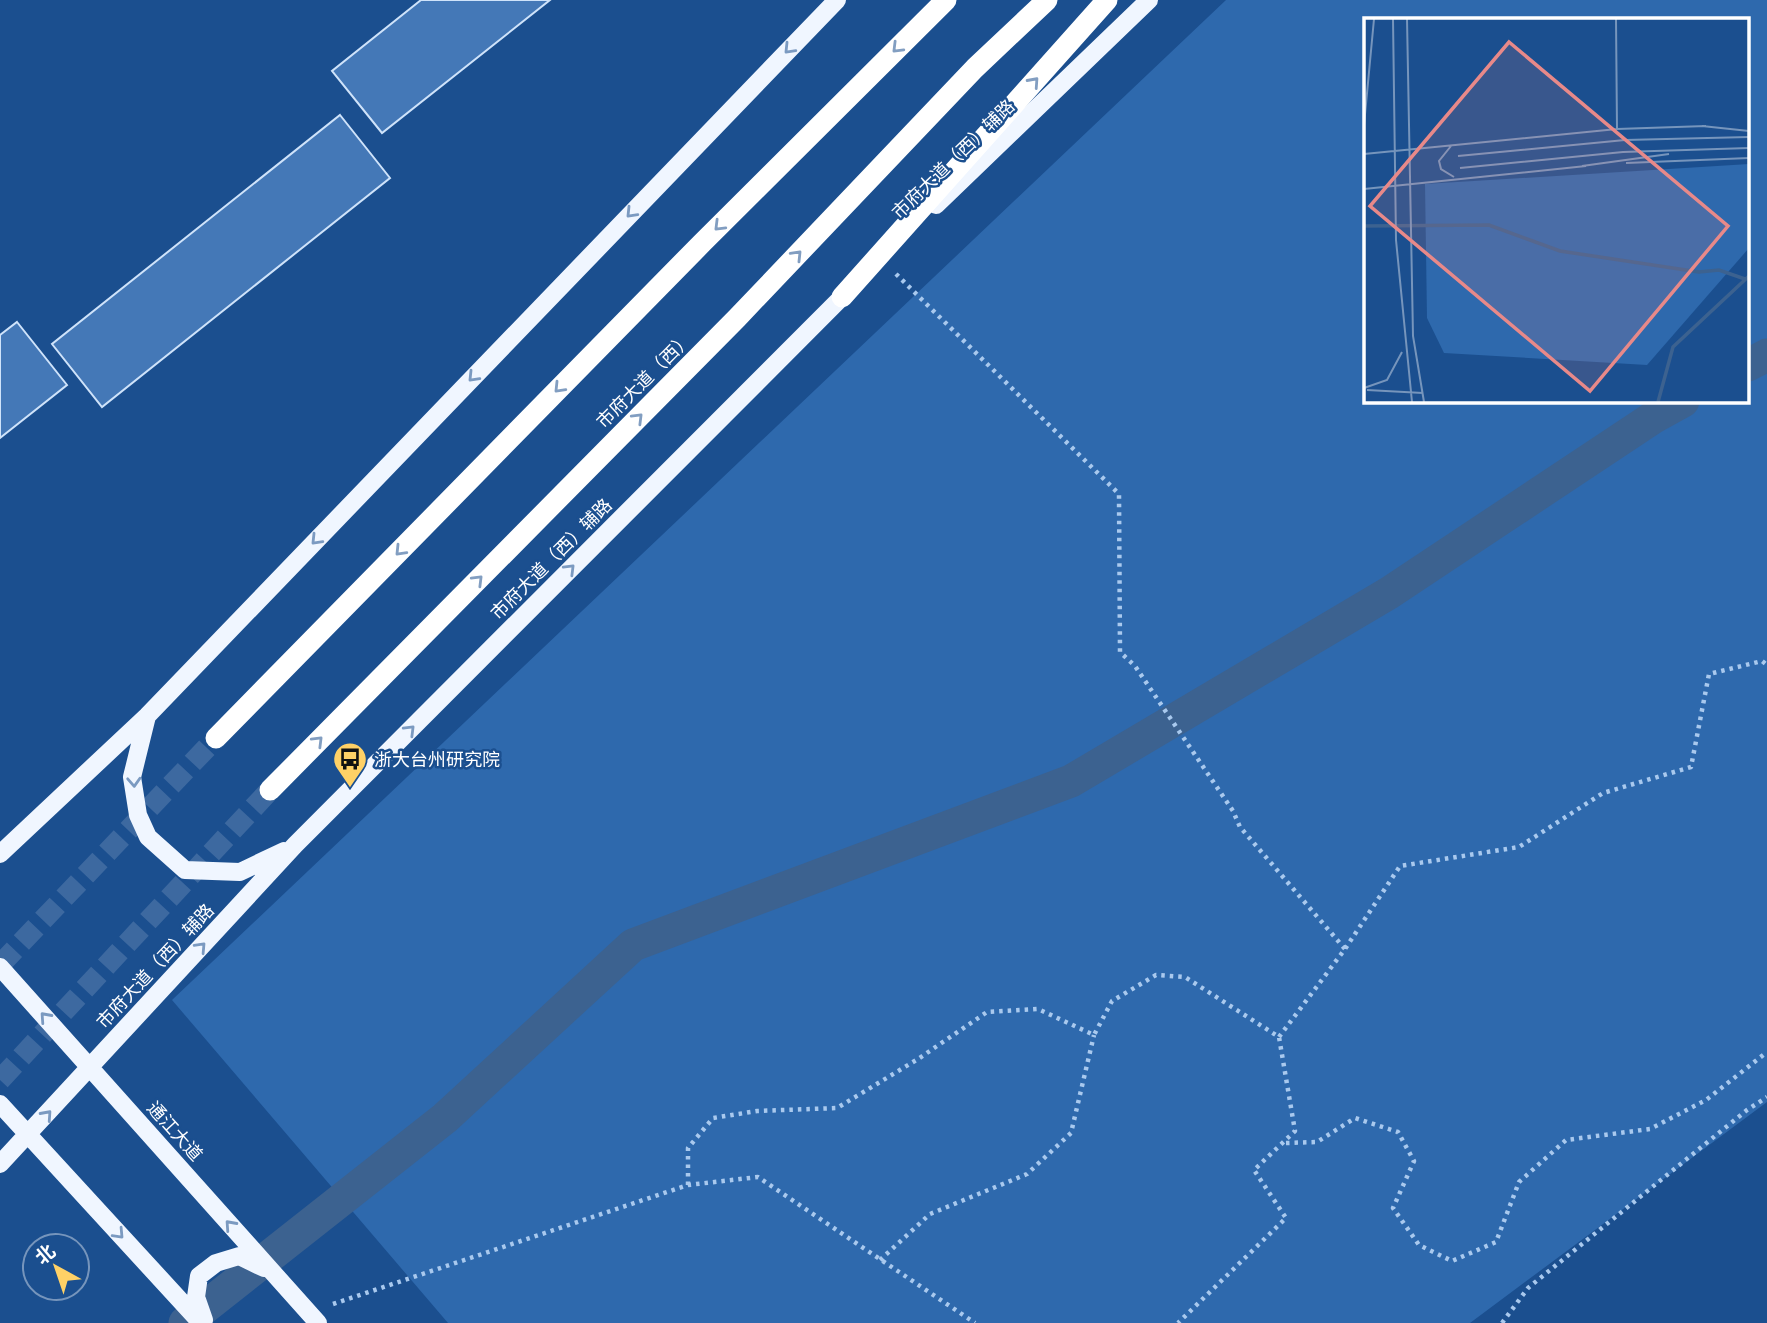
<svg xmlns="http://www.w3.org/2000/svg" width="1767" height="1323" viewBox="0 0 1767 1323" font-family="'Titillium Web','Noto Sans SC',sans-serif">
	<rect width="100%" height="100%" fill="#1b4f8f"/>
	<path fill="#2e69ad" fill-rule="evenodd" d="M 1226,0 L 1767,0 L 1767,1102 L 1470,1323 L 448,1323 L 172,1000 ZM 1366,19 L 1748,19 L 1748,401 L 1366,401 Z"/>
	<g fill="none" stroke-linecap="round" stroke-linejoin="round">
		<path stroke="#3c6290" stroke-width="33" d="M 1748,365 L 1767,355
			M 185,1323 L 445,1118 L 633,945 L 1071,781 L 1389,593 L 1654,417 L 1683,401"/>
	</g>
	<path fill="#4478b7" stroke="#cfe3fa" stroke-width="2" d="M 421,0 L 550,0 L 382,133 L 332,71 Z
		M 340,115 L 390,178 L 102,407 L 52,344 Z
		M 17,322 L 67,385 L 0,438 L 0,335 Z"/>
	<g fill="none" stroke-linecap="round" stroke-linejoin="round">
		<path stroke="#3d69a0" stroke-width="21" stroke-dasharray="21 10" stroke-linecap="butt" d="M 0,965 L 216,738
			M 0,1080 L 270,790"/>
		<path stroke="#a9c9ee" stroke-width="4.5" stroke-dasharray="3.5 5" stroke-linecap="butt" d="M 896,274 L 1119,494 L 1120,652 L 1135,666 L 1233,811 L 1240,827 L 1345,949
			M 1279,1037 L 1345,949 L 1400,866 L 1519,847 L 1603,793 L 1691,767 L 1709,674 L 1762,661 L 1767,665
			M 1286,1143 L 1317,1142 L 1355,1118 L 1398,1132 L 1414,1161 L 1393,1208 L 1419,1245 L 1452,1261 L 1496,1242 L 1519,1182 L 1566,1140 L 1650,1129 L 1706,1100 L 1767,1052
			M 688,1185 L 688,1148 L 713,1118 L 757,1111 L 837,1108 L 918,1059 L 987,1012 L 1038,1009 L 1094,1035 L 1112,1001 L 1156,975 L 1185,977 L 1279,1037 L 1295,1131 L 1254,1170 L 1286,1218 L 1178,1323
			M 880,1260 L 930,1214 L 1027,1174 L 1071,1133 L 1094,1035
			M 333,1304 L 688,1185 L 758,1177 L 975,1323
			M 1502,1323 L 1528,1288 L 1747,1110 L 1767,1097"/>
		<path stroke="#f0f6ff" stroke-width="18" d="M 936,205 L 1149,0
			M 147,716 L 132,777 L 138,815 L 148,837 L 185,870 L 240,872 L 284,851
			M 0,854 L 147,716 L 837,0
			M 0,967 L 318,1323
			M 0,1104 L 201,1323
			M 0,1164 L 295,845 L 851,288
			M 204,1320 L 196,1297 L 199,1276 L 216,1263 L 239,1256 L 264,1268"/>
		<path stroke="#fff" stroke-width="21" d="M 842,297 L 1107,0
			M 216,738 L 702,243 L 946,0
			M 270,790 L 737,318 L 975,68 L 1047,0"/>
	</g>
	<defs><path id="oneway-chevron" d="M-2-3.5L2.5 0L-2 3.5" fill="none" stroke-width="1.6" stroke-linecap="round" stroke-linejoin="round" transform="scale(1.75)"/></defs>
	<g stroke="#829ec1">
		<use href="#oneway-chevron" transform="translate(897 48) rotate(135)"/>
		<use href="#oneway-chevron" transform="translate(1034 82) rotate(-48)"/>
		<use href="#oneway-chevron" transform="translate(719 226) rotate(135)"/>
		<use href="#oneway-chevron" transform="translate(797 255) rotate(-46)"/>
		<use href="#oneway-chevron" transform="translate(559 388) rotate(134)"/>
		<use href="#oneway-chevron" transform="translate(638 418) rotate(-45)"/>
		<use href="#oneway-chevron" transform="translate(400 551) rotate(134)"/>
		<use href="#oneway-chevron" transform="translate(478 580) rotate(-45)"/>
		<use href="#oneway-chevron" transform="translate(318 741) rotate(-45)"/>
	</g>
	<g stroke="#7b9ac1">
		<use href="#oneway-chevron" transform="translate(789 49) rotate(134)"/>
		<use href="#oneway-chevron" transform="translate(631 213) rotate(134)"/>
		<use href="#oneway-chevron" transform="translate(473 377) rotate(134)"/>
		<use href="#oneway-chevron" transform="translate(316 540) rotate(134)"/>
		<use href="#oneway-chevron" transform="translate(570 569) rotate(-45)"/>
		<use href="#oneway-chevron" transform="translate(410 730) rotate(-45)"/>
		<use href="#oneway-chevron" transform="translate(134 782) rotate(87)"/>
		<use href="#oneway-chevron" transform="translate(201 947) rotate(-47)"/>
		<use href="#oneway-chevron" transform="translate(45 1017) rotate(-132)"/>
		<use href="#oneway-chevron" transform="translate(47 1115) rotate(-48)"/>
		<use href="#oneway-chevron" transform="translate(230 1225) rotate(-132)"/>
		<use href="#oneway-chevron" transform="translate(119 1234) rotate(47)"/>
	</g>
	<defs>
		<g id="bus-pin" transform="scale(1.75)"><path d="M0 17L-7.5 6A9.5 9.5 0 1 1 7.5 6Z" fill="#ffd166" stroke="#1b4f8f"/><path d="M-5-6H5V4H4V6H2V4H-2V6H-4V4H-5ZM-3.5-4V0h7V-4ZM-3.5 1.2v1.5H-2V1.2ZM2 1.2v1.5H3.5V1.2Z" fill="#111"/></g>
	</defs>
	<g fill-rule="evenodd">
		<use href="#bus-pin" x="350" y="759"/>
	</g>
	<g text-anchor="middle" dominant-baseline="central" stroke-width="5" stroke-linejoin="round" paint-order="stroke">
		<g font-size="18" fill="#fff" stroke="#1b4f8f">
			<text transform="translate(953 159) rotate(-44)">市府大道（西）辅路</text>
			<text transform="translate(644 380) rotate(-45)">市府大道（西）</text>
			<text transform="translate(551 559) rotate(-45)">市府大道（西）辅路</text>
			<text transform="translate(155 966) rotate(-47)">市府大道（西）辅路</text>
			<text transform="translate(175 1131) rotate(48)">通江大道</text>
		</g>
		<g font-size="18" fill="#fff" stroke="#1b4f8f" text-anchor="start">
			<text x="374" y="759">浙大台州研究院</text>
		</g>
	</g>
	<g transform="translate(1364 18)">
		<rect width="385" height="385" fill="#1b4f8f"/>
		<path d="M 385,146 L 385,230 L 283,347 L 80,335 L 63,300 L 61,166 Z" fill="#2e69ad"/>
		<path fill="none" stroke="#3c6290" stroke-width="3.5" d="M 0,208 L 125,207 L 196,233 L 335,254 L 355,252 L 381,261M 294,384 L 309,329 L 385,258"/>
		<path fill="none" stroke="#7695bc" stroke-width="2" d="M 29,1 L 32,222 L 48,384M 43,1 L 49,318 L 60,384M 252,1 L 253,111M 0,107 L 10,1M 338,108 L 385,113M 87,128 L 75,143 L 77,151 L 90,159M 0,136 L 253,111 L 342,108M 94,138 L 261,122 L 385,119M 262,145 L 385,140M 218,148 L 305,136M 96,150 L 259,134 L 385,130M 0,171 L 222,148M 0,370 L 23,362 L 38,334M 3,372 L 59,375"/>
		<path fill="#e88989" fill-opacity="0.15" stroke="#e88989" stroke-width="3.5" d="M 145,24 L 364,208 L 226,373 L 6,188 Z"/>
		<rect width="385" height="385" fill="none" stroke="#fff" stroke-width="3.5"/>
	</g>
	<g transform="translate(56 1267) rotate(320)"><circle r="33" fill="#1b4f8f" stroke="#7695bc" stroke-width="2"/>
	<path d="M0-5L12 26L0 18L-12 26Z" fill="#ffd166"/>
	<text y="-10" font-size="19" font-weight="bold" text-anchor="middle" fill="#ffffff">北</text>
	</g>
</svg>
